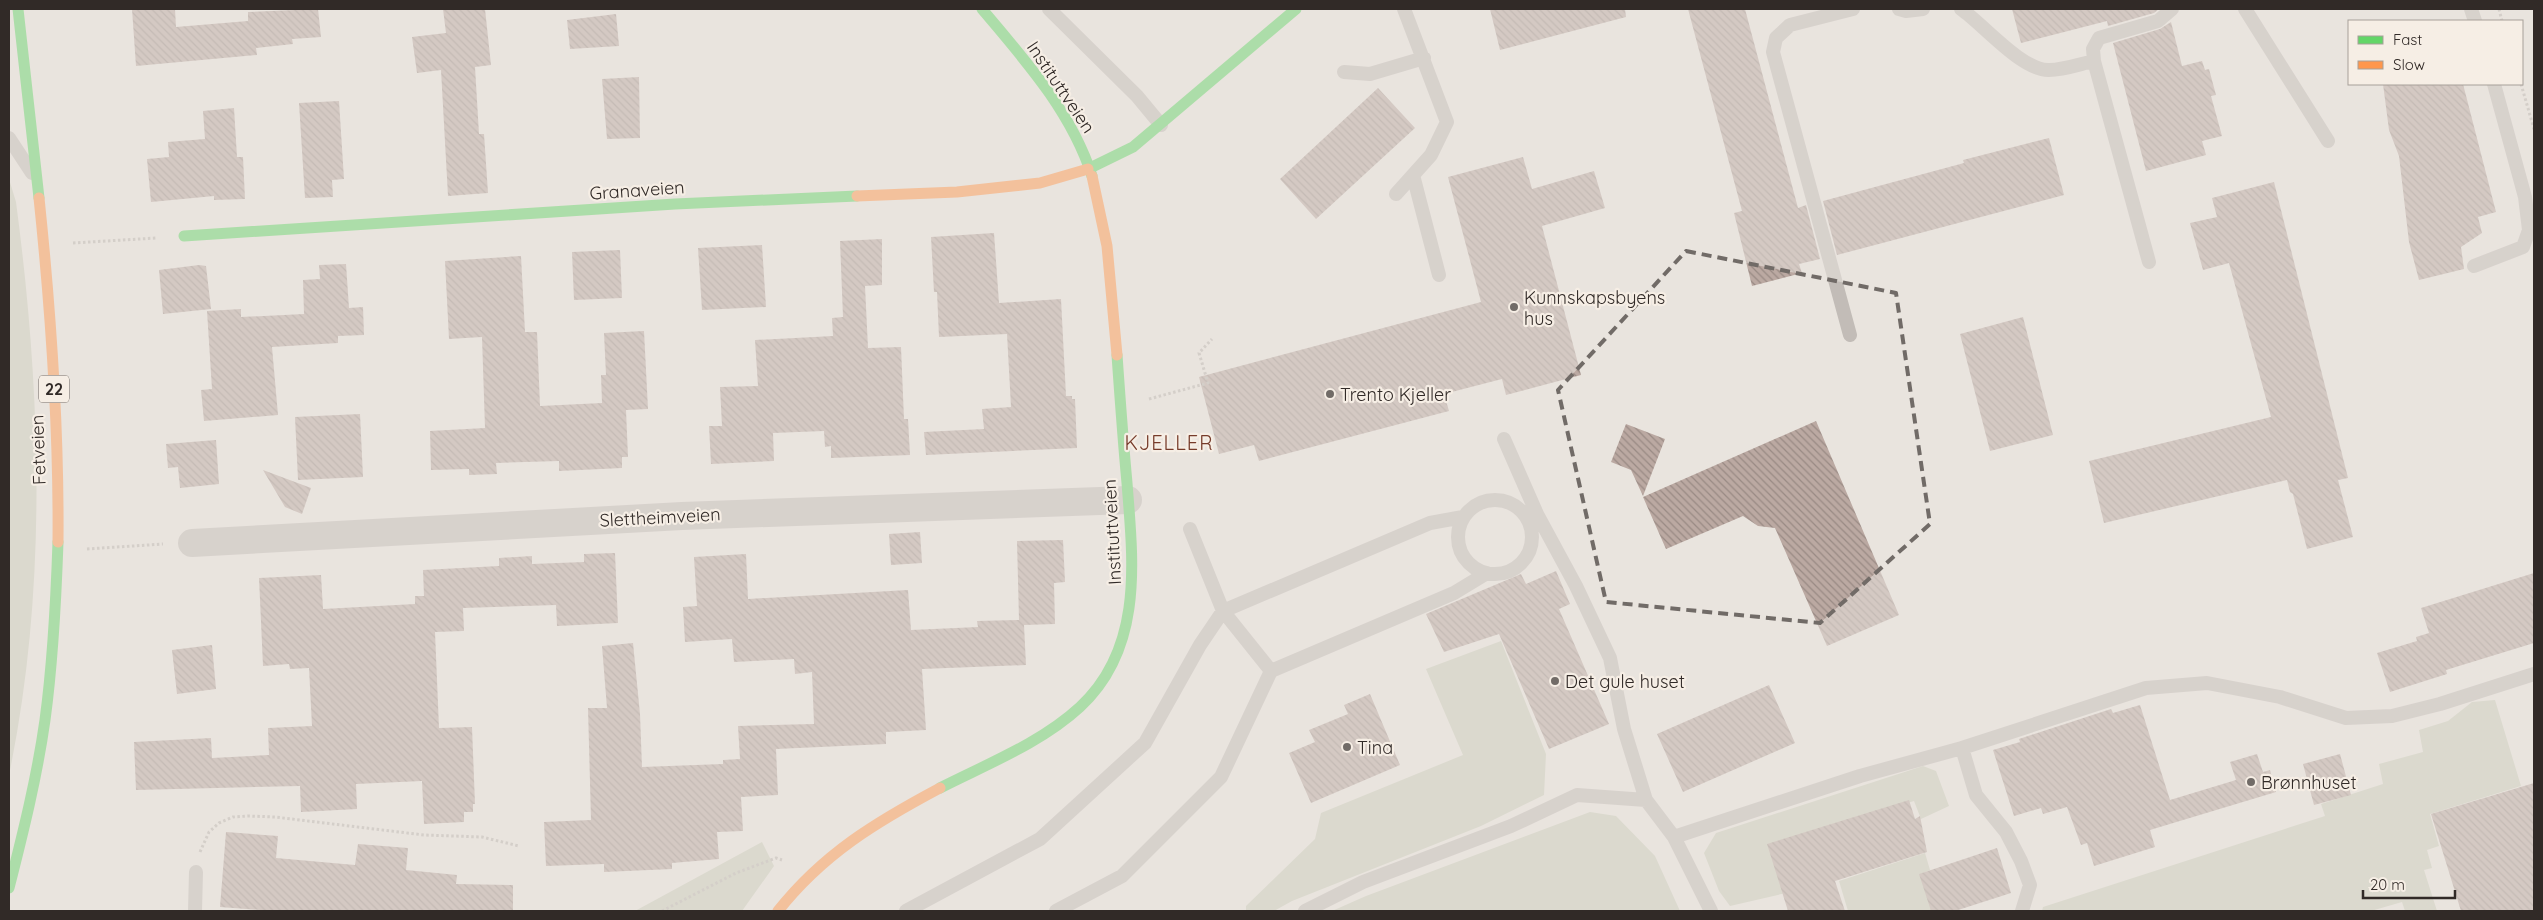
<svg xmlns="http://www.w3.org/2000/svg" width="2543" height="920" viewBox="0 0 2543 920" font-family="Quicksand,sans-serif">
	<defs>
		<pattern id="building-back-hatch" width="6" height="6" patternUnits="userSpaceOnUse" patternTransform="scale(1.25)"><rect width="6" height="6" fill="#bba9a2"/><path d="M-1 5l2 2M0 0l6 6M5-1l2 2" fill="none" stroke="#998a84"/></pattern>
	</defs>
	<rect width="100%" height="100%" fill="#e9e4de"/>
	<path fill="#cacdba" d="M 9,179 L 16,202 C 41,390 48,588 9,775 Z
		M 1501,641 L 1546,754 L 1544,795 L 1481,826 L 1292,901 L 1274,911 L 1246,911 L 1246,906 L 1315,839 L 1321,813 L 1463,755 L 1426,669 Z
		M 2495,700 L 2521,786 L 2430,814 L 2439,846 L 2427,850 L 2432,868 L 2424,870 L 2437,911 L 2405,911 L 2402,902 L 2371,911 L 2042,911 L 2043,907 L 2325,816 L 2321,804 L 2383,784 L 2379,764 L 2423,752 L 2419,730 L 2448,721 L 2472,702 Z
		M 1923,766 L 1936,771 L 1949,806 L 1921,819 L 1914,801 L 1773,844 L 1786,893 L 1730,906 L 1719,891 L 1704,853 L 1716,833 Z
		M 1590,812 L 1616,816 L 1655,856 L 1680,911 L 1332,911 L 1366,896 Z
		M 762,842 L 774,866 L 742,911 L 635,911 Z
		M 1925,853 L 1930,870 L 1923,873 L 1935,911 L 1848,911 L 1839,881 Z"/>
	<path fill="url(#building-back-hatch)" d="M 132,9 L 175,9 L 176,27 L 248,21 L 248,12 L 318,9 L 321,37 L 292,39 L 293,44 L 256,48 L 257,55 L 136,66 Z
		M 443,9 L 485,9 L 491,65 L 475,67 L 479,134 L 484,134 L 488,193 L 448,196 L 441,70 L 417,73 L 412,37 L 446,33 Z
		M 1490,9 L 1625,9 L 1626,17 L 1500,50 Z
		M 1688,9 L 1745,9 L 1798,208 L 1806,205 L 1820,259 L 1799,264 L 1802,273 L 1752,286 L 1734,213 L 1742,211 Z
		M 2012,9 L 2159,9 L 2154,13 L 2108,26 L 2107,21 L 2021,43 Z
		M 616,14 L 619,46 L 570,49 L 567,20 Z
		M 2171,22 L 2182,66 L 2202,61 L 2205,70 L 2209,69 L 2216,95 L 2211,96 L 2222,136 L 2202,141 L 2206,155 L 2146,171 L 2113,43 L 2160,29 Z
		M 639,77 L 640,138 L 607,139 L 602,79 Z
		M 2383,84 L 2463,84 L 2496,212 L 2478,217 L 2482,233 L 2461,247 L 2464,269 L 2419,280 L 2409,242 L 2399,156 L 2389,130 Z
		M 1378,88 L 1415,128 L 1316,219 L 1280,179 Z
		M 339,101 L 344,179 L 332,180 L 333,197 L 305,198 L 299,103 Z
		M 234,108 L 237,157 L 243,157 L 245,199 L 214,200 L 214,196 L 151,202 L 147,159 L 169,157 L 168,142 L 205,139 L 203,111 Z
		M 2049,138 L 2064,195 L 1837,255 L 1823,201 L 1964,163 L 1963,160 Z
		M 1523,157 L 1532,189 L 1594,171 L 1605,208 L 1542,226 L 1581,375 L 1506,395 L 1502,379 L 1471,387 L 1444,394 L 1449,411 L 1259,461 L 1254,445 L 1219,454 L 1199,377 L 1481,302 L 1448,177 Z
		M 2274,182 L 2348,478 L 2338,480 L 2353,537 L 2307,549 L 2293,494 L 2290,492 L 2287,480 L 2104,523 L 2089,461 L 2271,417 L 2229,263 L 2203,270 L 2190,223 L 2217,217 L 2212,198 Z
		M 994,233 L 999,303 L 1061,299 L 1066,396 L 1072,396 L 1072,399 L 1075,399 L 1077,448 L 926,455 L 924,432 L 984,429 L 982,409 L 1011,407 L 1007,334 L 939,337 L 937,292 L 934,292 L 931,237 Z
		M 882,239 L 882,285 L 865,286 L 868,348 L 901,347 L 904,419 L 908,419 L 910,455 L 831,458 L 831,446 L 825,447 L 824,431 L 773,433 L 774,461 L 711,464 L 709,426 L 722,426 L 720,387 L 758,386 L 755,340 L 833,336 L 832,318 L 843,317 L 840,241 Z
		M 762,245 L 766,307 L 702,310 L 698,248 Z
		M 620,250 L 622,298 L 574,300 L 572,252 Z
		M 521,256 L 525,332 L 537,332 L 540,406 L 602,403 L 601,375 L 606,375 L 604,333 L 644,331 L 648,409 L 626,410 L 628,457 L 622,457 L 622,468 L 559,471 L 559,461 L 496,463 L 497,474 L 469,475 L 469,469 L 431,470 L 430,431 L 485,428 L 482,337 L 449,339 L 445,261 Z
		M 346,264 L 349,308 L 363,307 L 364,335 L 338,336 L 338,343 L 272,347 L 278,415 L 204,421 L 201,390 L 212,389 L 207,311 L 241,309 L 241,317 L 304,314 L 303,280 L 320,279 L 319,265 Z
		M 199,265 L 206,266 L 211,309 L 163,314 L 159,270 Z
		M 2023,317 L 2053,435 L 1990,451 L 1960,334 Z
		M 360,414 L 363,477 L 298,480 L 295,417 Z
		M 1816,421 L 1899,615 L 1827,646 L 1775,528 L 1758,526 L 1743,516 L 1666,549 L 1643,497 Z
		M 1626,424 L 1665,439 L 1643,496 L 1631,470 L 1611,462 Z
		M 216,440 L 219,484 L 180,488 L 178,467 L 168,468 L 166,444 Z
		M 263,470 L 311,488 L 302,514 L 285,507 Z
		M 920,532 L 922,563 L 891,565 L 889,534 Z
		M 1063,540 L 1065,582 L 1054,583 L 1055,624 L 1024,625 L 1026,665 L 922,669 L 926,730 L 886,732 L 886,744 L 776,749 L 778,795 L 741,797 L 743,831 L 717,832 L 719,859 L 672,863 L 672,869 L 604,872 L 604,864 L 546,866 L 544,822 L 591,820 L 588,708 L 607,708 L 602,646 L 633,643 L 640,714 L 642,767 L 723,764 L 723,760 L 740,759 L 738,726 L 814,724 L 812,672 L 795,674 L 794,659 L 734,662 L 732,639 L 685,642 L 683,607 L 697,606 L 694,557 L 746,554 L 748,599 L 908,590 L 911,630 L 978,627 L 977,621 L 1019,620 L 1017,541 Z
		M 615,553 L 618,623 L 557,626 L 556,605 L 463,608 L 464,631 L 435,632 L 439,728 L 472,727 L 475,804 L 473,804 L 473,812 L 464,812 L 464,822 L 424,824 L 422,781 L 356,784 L 357,809 L 301,812 L 300,786 L 136,790 L 134,742 L 211,738 L 212,758 L 269,755 L 268,728 L 312,726 L 309,668 L 290,669 L 289,664 L 263,666 L 259,578 L 321,575 L 323,609 L 415,604 L 415,596 L 424,596 L 423,570 L 499,566 L 499,558 L 532,556 L 532,564 L 584,562 L 584,554 Z
		M 1556,571 L 1570,604 L 1559,609 L 1609,724 L 1549,749 L 1499,634 L 1444,652 L 1426,614 L 1521,574 L 1526,584 Z
		M 2534,573 L 2534,643 L 2446,670 L 2447,674 L 2390,692 L 2377,653 L 2417,641 L 2416,637 L 2429,633 L 2421,608 Z
		M 212,645 L 216,689 L 177,694 L 172,650 Z
		M 1769,685 L 1795,743 L 1683,792 L 1657,734 Z
		M 1370,694 L 1400,765 L 1311,803 L 1289,753 L 1315,742 L 1309,730 L 1348,714 L 1344,705 Z
		M 2140,705 L 2170,800 L 2236,780 L 2230,762 L 2257,754 L 2263,772 L 2270,770 L 2276,792 L 2150,830 L 2155,847 L 2094,866 L 2087,843 L 2081,845 L 2067,807 L 2043,814 L 2041,808 L 2014,816 L 1993,750 L 2020,742 L 2019,739 L 2111,709 L 2113,713 Z
		M 2340,754 L 2351,795 L 2314,805 L 2303,764 Z
		M 2534,783 L 2534,911 L 2461,911 L 2431,814 Z
		M 1909,800 L 1915,819 L 1920,816 L 1927,852 L 1835,881 L 1845,911 L 1788,911 L 1767,844 Z
		M 226,832 L 278,836 L 276,858 L 355,865 L 358,844 L 408,848 L 406,870 L 457,875 L 456,884 L 513,885 L 513,911 L 274,911 L 220,907 Z
		M 1997,848 L 2011,893 L 1955,911 L 1931,911 L 1919,874 Z"/>
	<g fill="none" stroke-linecap="round" stroke-linejoin="round">
		<path stroke="#bbb5b0" stroke-width="3" stroke-dasharray="2.5 2.5" stroke-linecap="butt" d="M 2499,9 L 2502,21
			M 2521,84 L 2534,129
			M 73,243 L 156,238
			M 1149,399 L 1208,383 L 1199,353 L 1212,339
			M 87,549 L 163,544
			M 200,852 L 209,832 L 219,823 L 233,817 L 248,816 L 275,817 L 424,835 L 482,837 L 519,846
			M 662,911 L 736,873 L 776,858 L 782,860"/>
		<path stroke="#c2bcb7" stroke-width="14" d="M 1049,9 L 1137,96 L 1161,125
			M 1899,9 L 1906,11 L 1923,9
			M 1961,9 C 1983,24 2022,71 2049,70 C 2064,70 2080,64 2094,61 L 2149,262
			M 2245,9 L 2328,141
			M 2471,9 L 2475,21
			M 2094,61 L 2093,49 L 2099,38 L 2158,21 L 2172,9
			M 1344,72 L 1370,74 L 1424,58
			M 9,138 L 32,173
			M 1413,175 L 1439,275
			M 1396,194 L 1431,155 L 1447,122 L 1404,9
			M 2474,266 L 2523,247 L 2529,230 L 2525,197 L 2494,84
			M 1850,335 L 1773,52 L 1776,38 L 1790,25 L 1853,9
			M 1504,439 L 1537,514 L 1576,586 L 1610,658 L 1624,729 L 1646,800 L 1674,837 L 1711,911
			M1458 537a37 37 0 1 1 74 0a37 37 0 1 1-74 0Z
			M 1190,529 L 1223,611 L 1271,671
			M 1674,837 L 1860,776 L 1962,748
			M 195,911 L 196,872
			M 906,911 L 1040,839 L 1145,743 L 1200,645 L 1223,611 L 1430,523 L 1463,517
			M 1056,911 L 1122,876 L 1221,777 L 1271,671 L 1454,593 L 1487,573
			M 1305,911 L 1363,882 L 1511,826 L 1577,795 L 1646,800
			M 2022,911 L 2030,885 L 2021,861 L 2006,832 L 1976,795 L 1962,748 L 2146,688 L 2207,683 L 2280,697 L 2346,718 L 2392,716 L 2440,704 L 2534,674"/>
		<path stroke="#c2bcb7" stroke-width="28" d="M 192,543 L 682,516 L 1128,500"/>
		<path stroke="#63d668" stroke-width="11" d="M 18,9 L 39,198
			M 982,9 C 1025,60 1071,111 1092,176
			M 1088,169 L 1133,147 L 1296,9
			M 184,236 L 675,204 L 857,196
			M 940,788 C 987,764 1041,743 1080,707 C 1144,648 1133,561 1127,483 C 1123,440 1120,398 1117,355
			M 9,888 C 23,833 37,777 45,720 C 53,661 56,601 58,542"/>
		<path stroke="#ff974d" stroke-width="11" d="M 1092,176 L 1107,246 L 1117,355
			M 857,196 L 957,192 L 1040,183 L 1088,169
			M 39,198 C 51,313 59,427 58,542
			M 778,911 C 823,854 876,822 940,788"/>
	</g>
	<path d="M0 0H2543V920H0ZM 1686,251 L 1896,293 L 1930,524 L 1820,623 L 1606,602 L 1558,390 Z" fill="#e9e4de" fill-opacity=".55" fill-rule="evenodd"/>
	<path fill="none" stroke="#716b67" stroke-width="4" stroke-dasharray="10 6" stroke-linejoin="round" d="M 1686,251 L 1896,293 L 1930,524 L 1820,623 L 1606,602 L 1558,390 Z"/>
	<g fill="#716b67" stroke="#f6eee5" stroke-width="2">
		<circle cx="1514" cy="307" r="5"/>
		<circle cx="1330" cy="394" r="5"/>
		<circle cx="1555" cy="681" r="5"/>
		<circle cx="1347" cy="747" r="5"/>
		<circle cx="2251" cy="782" r="5"/>
	</g>
	<g text-anchor="middle" dominant-baseline="central" stroke-width="4.5" stroke-linejoin="round" paint-order="stroke">
		<rect fill="#f6eee5" stroke="#6c6560" stroke-width="1" x="39" y="375.5" width="30" height="27" rx="4"/>
		<g font-size="16" font-weight="bold" fill="#312a27">
			<text x="54" y="389">22</text>
		</g>
		<g font-size="18" fill="#312a27" stroke="#f6eee5">
			<text transform="translate(1061 87) rotate(56)">Instituttveien</text>
			<text transform="translate(637 190) rotate(-4)">Granaveien</text>
			<text transform="translate(38 450) rotate(-92)">Fetveien</text>
			<text transform="translate(660 517) rotate(-3)">Slettheimveien</text>
			<text transform="translate(1112 532) rotate(-93)">Instituttveien</text>
		</g>
		<g font-size="18" fill="#312a27" stroke="#f6eee5" text-anchor="start">
			<text x="1524" y="297">Kunnskapsbyens<tspan x="1524" dy="21">hus</tspan></text>
			<text x="1340" y="394">Trento Kjeller</text>
			<text x="1565" y="681">Det gule huset</text>
			<text x="1357" y="747">Tina</text>
			<text x="2261" y="782">Brønnhuset</text>
		</g>
		<g font-size="20" letter-spacing="1" fill="#763b2a" stroke="#f6eee5">
			<text x="1169" y="442">KJELLER</text>
		</g>
	</g>
	<rect width="2543" height="920" fill="none" stroke="#312a27" stroke-width="20"/>
	<rect x="2348" y="20" width="175" height="65" fill="#f6eee5" stroke="#a7a099"/>
	<rect x="2358" y="36" width="25" height="8" fill="#63d668" stroke="#a7a099"/>
	<text x="2393" y="45" font-size="15" fill="#312a27">Fast</text>
	<rect x="2358" y="61" width="25" height="8" fill="#ff974d" stroke="#a7a099"/>
	<text x="2393" y="70" font-size="15" fill="#312a27">Slow</text>
	<path d="M2363 890v8h92v-8" fill="none" stroke="#312a27" stroke-width="2.5"/>
	<text x="2370" y="890" font-size="15" fill="#312a27" stroke="#f6eee5" stroke-width="4" paint-order="stroke">20 m</text>
</svg>
